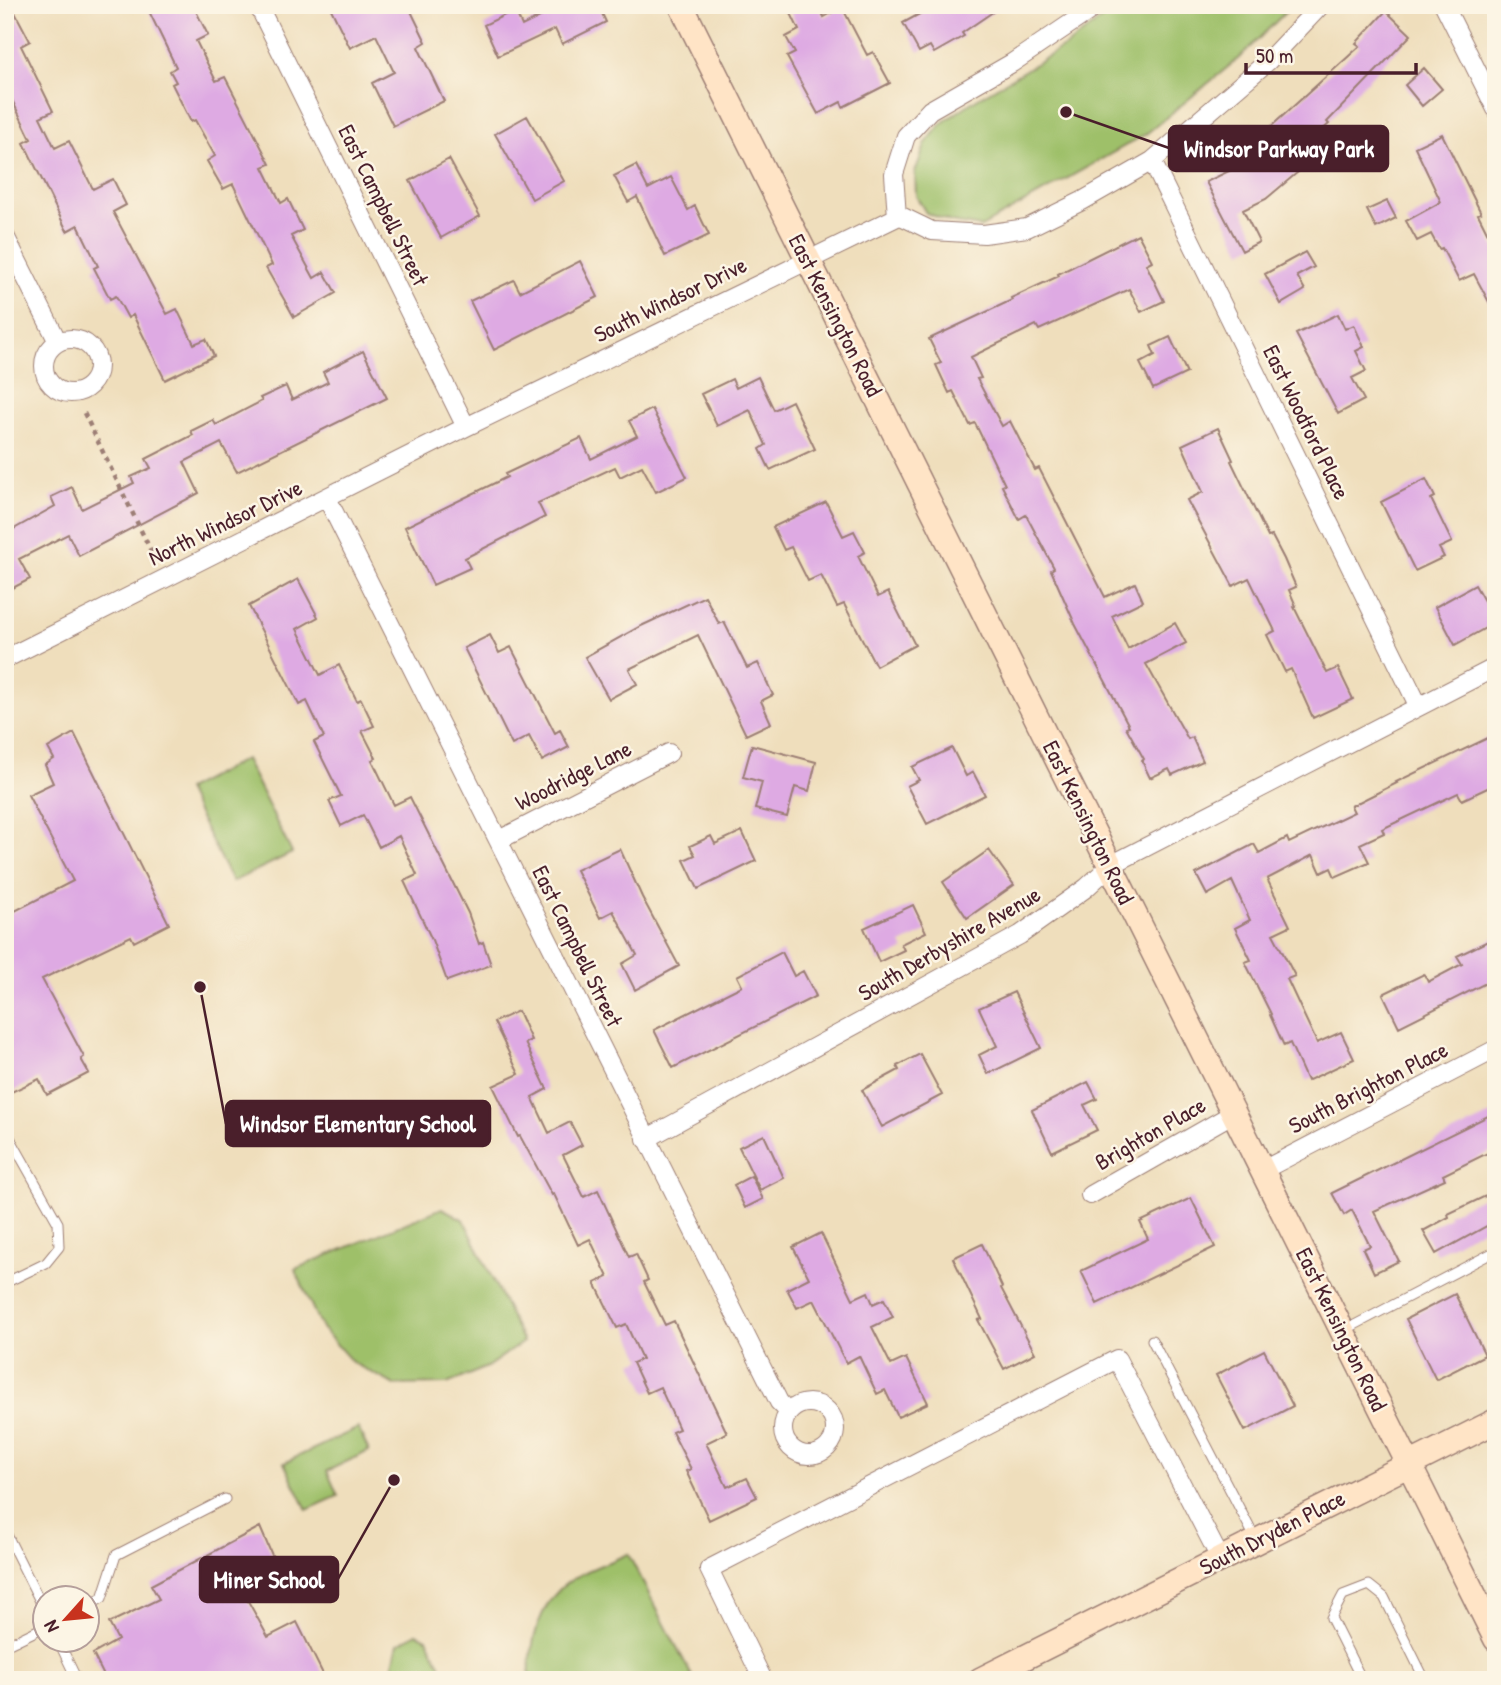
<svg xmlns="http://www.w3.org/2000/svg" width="1501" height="1685" viewBox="0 0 1501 1685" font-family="'Patrick Hand',sans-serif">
	<rect width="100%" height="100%" fill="#fcf5e5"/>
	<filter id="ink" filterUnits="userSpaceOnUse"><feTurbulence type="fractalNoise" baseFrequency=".0143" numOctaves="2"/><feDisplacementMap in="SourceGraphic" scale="14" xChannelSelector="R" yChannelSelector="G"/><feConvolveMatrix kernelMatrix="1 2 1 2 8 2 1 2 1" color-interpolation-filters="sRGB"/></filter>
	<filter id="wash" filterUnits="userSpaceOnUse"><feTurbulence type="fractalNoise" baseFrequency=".00686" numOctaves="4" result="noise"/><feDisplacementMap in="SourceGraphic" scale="28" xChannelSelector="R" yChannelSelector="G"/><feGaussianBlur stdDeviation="1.57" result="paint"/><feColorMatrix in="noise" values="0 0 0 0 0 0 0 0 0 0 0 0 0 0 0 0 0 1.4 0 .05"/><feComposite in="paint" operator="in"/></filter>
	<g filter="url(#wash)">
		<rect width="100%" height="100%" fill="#efdebc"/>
		<path fill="#9ec069" stroke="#74704a" stroke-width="2" d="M 1120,5 L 1293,5 L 1239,58 L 1146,134 L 981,227 L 951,222 L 926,213 L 916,196 L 915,172 L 926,143 L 942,123 L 975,100 L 1069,44 Z
			M 245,759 L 292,853 L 232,882 L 186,790 Z
			M 442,1208 L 464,1220 L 523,1342 L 487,1367 L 447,1384 L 395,1385 L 353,1363 L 321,1327 L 295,1269 Z
			M 358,1428 L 369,1451 L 327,1471 L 338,1496 L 307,1510 L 284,1463 Z
			M 628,1554 L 694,1680 L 529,1680 C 530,1648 536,1612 560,1589 C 578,1572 605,1564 628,1554 Z
			M 417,1633 L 427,1638 L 448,1680 L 390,1680 L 398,1675 L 393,1664 L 398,1644 Z"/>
		<g id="blocks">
			<path fill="#deaae3" d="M 5,5 L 11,5 L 30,41 L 21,46 L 53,111 L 40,117 L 55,148 L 69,141 L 93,189 L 113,179 L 126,205 L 113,212 L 167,314 L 177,309 L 194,344 L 206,339 L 214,356 L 165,380 L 133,315 L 128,318 L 116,296 L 110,299 L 94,268 L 98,266 L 78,225 L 67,231 L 24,143 L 31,139 L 12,100 L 5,104 Z
				M 146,5 L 193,5 L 208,35 L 196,41 L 216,81 L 225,77 L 270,164 L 263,167 L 281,203 L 288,199 L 303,230 L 291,236 L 314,278 L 324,272 L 336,293 L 294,317 L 266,268 L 272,265 L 233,184 L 223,189 L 207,161 L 215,156 L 195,120 L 191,122 L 172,84 L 176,82 L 170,71 L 176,67 Z
				M 329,5 L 408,5 L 426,42 L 418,47 L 444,101 L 393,126 L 372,83 L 394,72 L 376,35 L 350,48 Z
				M 564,5 L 598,5 L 606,22 L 562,44 L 555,29 L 498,56 L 484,25 L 515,10 L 522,26 Z
				M 787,5 L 818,5 L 824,17 L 842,7 L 867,55 L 873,52 L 890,83 L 843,107 L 841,102 L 818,114 L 787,57 L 795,53 L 786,37 L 799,30 Z
				M 936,5 L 1003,5 L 962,33 L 964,36 L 934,53 L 930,46 L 919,52 L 903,23 Z
				M 1386,11 L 1411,35 L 1327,122 L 1329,124 L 1300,150 L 1310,162 L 1266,199 L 1243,210 L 1259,242 L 1242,251 L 1206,182 L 1252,160 L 1244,151 L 1360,46 L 1356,43 Z
				M 1424,68 L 1442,89 L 1422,106 L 1405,85 Z
				M 527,116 L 564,181 L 532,199 L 495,134 Z
				M 1442,134 L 1481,213 L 1478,214 L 1496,250 L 1496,315 L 1474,274 L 1459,281 L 1442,248 L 1439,249 L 1431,234 L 1417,241 L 1406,221 L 1441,202 L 1415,147 Z
				M 449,159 L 480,216 L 441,238 L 410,181 Z
				M 636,165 L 648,189 L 671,177 L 688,210 L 695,206 L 709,235 L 665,256 L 637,197 L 628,202 L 614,176 Z
				M 1387,201 L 1396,218 L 1376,228 L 1367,210 Z
				M 1138,234 L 1152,261 L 1146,264 L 1164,301 L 1141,312 L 1129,289 L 1039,330 L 1036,325 L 971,357 L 981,378 L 977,379 L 1002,426 L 1010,421 L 1035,470 L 1039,468 L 1105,597 L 1135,583 L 1143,601 L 1112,616 L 1128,649 L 1175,623 L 1186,643 L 1146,664 L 1188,739 L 1192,737 L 1203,761 L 1172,775 L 1169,769 L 1150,778 L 1142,761 L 1144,759 L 1126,727 L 1129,726 L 1075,624 L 1051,570 L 1054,568 L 1026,515 L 1019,519 L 1002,486 L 1005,485 L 975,423 L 970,425 L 953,391 L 949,393 L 936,365 L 941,363 L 929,339 L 1012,300 L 1011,298 L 1059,276 L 1058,274 Z
				M 1305,252 L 1314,267 L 1297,276 L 1305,290 L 1281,304 L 1265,274 Z
				M 580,261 L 598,297 L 494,350 L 470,301 L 514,280 L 520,292 Z
				M 1338,314 L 1345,329 L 1354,325 L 1364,347 L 1356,351 L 1366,371 L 1352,378 L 1364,400 L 1338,414 L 1296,334 Z
				M 1170,337 L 1187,373 L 1153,389 L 1140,363 L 1155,355 L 1151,346 Z
				M 363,351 L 387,398 L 237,472 L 221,443 L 184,462 L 199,493 L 79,556 L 68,534 L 19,559 L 30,579 L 5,592 L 5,534 L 55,506 L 51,497 L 72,487 L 82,509 L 134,483 L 131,477 L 151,468 L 146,459 L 193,435 L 191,431 L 213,420 L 216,425 L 262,401 L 260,398 L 286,386 L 292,400 L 328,382 L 323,372 Z
				M 758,377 L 774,410 L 792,401 L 815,449 L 770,470 L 760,449 L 766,445 L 750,410 L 717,426 L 701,394 L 732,379 L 736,388 Z
				M 652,409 L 687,477 L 656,492 L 642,466 L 620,477 L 615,467 L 538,503 L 545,517 L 465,558 L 470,568 L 433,585 L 405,527 L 507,477 L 505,474 L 581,438 L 591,459 L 637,436 L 629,421 Z
				M 1218,428 L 1233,460 L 1231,461 L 1268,537 L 1272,536 L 1284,559 L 1296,587 L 1289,590 L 1296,606 L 1294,607 L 1327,673 L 1338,668 L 1353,699 L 1313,718 L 1291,669 L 1285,672 L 1267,635 L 1275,631 L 1249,578 L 1233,586 L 1187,500 L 1203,492 L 1182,445 Z
				M 1426,479 L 1435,497 L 1431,499 L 1452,542 L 1439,548 L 1444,557 L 1415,571 L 1381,502 Z
				M 826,502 L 843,536 L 854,531 L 865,552 L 858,556 L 878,597 L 888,592 L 915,645 L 876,666 L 844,604 L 837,607 L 821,575 L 808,581 L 791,547 L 784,550 L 773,527 Z
				M 298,579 L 318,617 L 297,629 L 320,675 L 339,665 L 357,701 L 361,699 L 374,726 L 362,731 L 376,758 L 372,760 L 394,805 L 410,797 L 468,913 L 479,944 L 483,942 L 491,965 L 447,981 L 432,940 L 404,881 L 417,875 L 399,836 L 379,847 L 363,815 L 341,826 L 329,801 L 341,796 L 314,742 L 324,737 L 307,701 L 299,705 L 249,606 Z
				M 1475,585 L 1496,622 L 1455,645 L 1435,607 Z
				M 705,596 L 719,624 L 724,622 L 747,668 L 758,663 L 773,695 L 761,701 L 771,723 L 746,735 L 698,635 L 629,669 L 637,684 L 609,699 L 585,657 L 639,627 Z
				M 490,635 L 499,653 L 511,647 L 555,733 L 560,730 L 569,747 L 542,761 L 529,736 L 512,745 L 464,648 Z
				M 74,733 L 169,924 L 134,942 L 131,936 L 42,979 L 84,1057 L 81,1059 L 89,1073 L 47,1095 L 39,1079 L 5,1095 L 5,916 L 73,881 L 28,795 L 53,783 L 45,765 L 54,759 L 48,748 Z
				M 1496,734 L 1496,784 L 1462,800 L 1458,793 L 1382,829 L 1384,833 L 1360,844 L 1369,862 L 1335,877 L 1331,868 L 1321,873 L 1313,855 L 1267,879 L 1290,926 L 1273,934 L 1295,976 L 1287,979 L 1317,1043 L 1341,1032 L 1354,1059 L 1307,1081 L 1290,1043 L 1284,1046 L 1270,1015 L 1271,1014 L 1245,962 L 1251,960 L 1235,928 L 1250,920 L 1232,881 L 1207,895 L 1196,874 L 1254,844 L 1259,853 L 1287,838 L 1289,843 L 1354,812 L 1351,806 L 1397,783 L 1396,782 Z
				M 752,745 L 816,762 L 809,791 L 795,787 L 787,817 L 755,809 L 762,782 L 743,777 Z
				M 952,748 L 966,776 L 973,772 L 985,795 L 927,824 L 907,786 L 919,780 L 912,767 Z
				M 742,831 L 756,861 L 698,889 L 684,860 L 695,855 L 690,846 L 711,836 L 715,844 Z
				M 620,849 L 642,897 L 679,966 L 635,990 L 622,964 L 637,955 L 613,911 L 600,918 L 576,870 Z
				M 989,850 L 1014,885 L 967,918 L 943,882 Z
				M 913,905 L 926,932 L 901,944 L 904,950 L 879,962 L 864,928 Z
				M 1496,937 L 1496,978 L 1399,1027 L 1383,994 L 1424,974 L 1428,982 L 1462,964 L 1457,956 Z
				M 782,952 L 794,976 L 803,971 L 816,996 L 673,1068 L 654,1030 L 742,986 L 737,976 Z
				M 1014,992 L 1041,1048 L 988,1074 L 979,1055 L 997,1046 L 979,1008 Z
				M 518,1011 L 531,1040 L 525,1043 L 547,1089 L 532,1097 L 549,1133 L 570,1122 L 582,1145 L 563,1155 L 584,1197 L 598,1190 L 629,1257 L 636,1254 L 648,1280 L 644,1282 L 665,1325 L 674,1321 L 727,1433 L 706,1443 L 727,1487 L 747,1478 L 757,1497 L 709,1520 L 686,1471 L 691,1469 L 672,1432 L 679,1429 L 660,1387 L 647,1393 L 633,1363 L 642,1359 L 626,1324 L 617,1328 L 595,1283 L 608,1277 L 590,1239 L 578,1245 L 554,1194 L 552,1195 L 520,1136 L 518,1137 L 493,1086 L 519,1074 L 494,1022 Z
				M 920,1054 L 942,1095 L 882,1127 L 862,1090 L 899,1070 L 897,1066 Z
				M 1088,1082 L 1097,1099 L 1084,1105 L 1097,1130 L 1052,1152 L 1032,1110 Z
				M 1496,1112 L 1496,1149 L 1443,1175 L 1445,1179 L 1374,1211 L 1399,1261 L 1374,1273 L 1363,1249 L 1370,1246 L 1352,1210 L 1344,1215 L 1332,1193 Z
				M 764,1135 L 784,1178 L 760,1190 L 739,1147 Z
				M 751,1176 L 763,1199 L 745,1208 L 734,1185 Z
				M 1496,1191 L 1496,1221 L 1436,1254 L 1423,1231 L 1449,1217 L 1448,1214 Z
				M 1191,1198 L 1215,1247 L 1097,1304 L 1081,1271 L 1148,1239 L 1140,1222 Z
				M 821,1233 L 853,1299 L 868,1292 L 873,1304 L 884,1299 L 893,1317 L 872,1327 L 891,1365 L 906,1358 L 928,1403 L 898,1417 L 885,1390 L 877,1394 L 859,1356 L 846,1363 L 814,1300 L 797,1308 L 787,1289 L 809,1278 L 793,1247 Z
				M 982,1244 L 1002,1287 L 1001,1288 L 1035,1353 L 1004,1369 L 978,1320 L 982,1319 L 953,1258 Z
				M 1455,1294 L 1485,1355 L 1436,1380 L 1406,1319 Z
				M 1264,1350 L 1293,1406 L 1245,1431 L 1216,1375 Z
				M 260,1527 L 280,1574 L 243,1592 L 268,1637 L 297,1622 L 326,1680 L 106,1680 L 93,1654 L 118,1640 L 109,1623 L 159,1599 L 151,1585 Z"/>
		</g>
	</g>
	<g filter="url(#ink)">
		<use href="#blocks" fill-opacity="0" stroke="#9c7e74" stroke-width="2"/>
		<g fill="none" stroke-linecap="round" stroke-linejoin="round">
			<g stroke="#9c7e74" stroke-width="11">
				<path id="lane" d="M 5,1129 L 58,1223 L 59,1247 L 46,1263 L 5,1283
					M 1345,1330 L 1496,1251
					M 1152,1340 L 1255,1538
					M 5,1531 L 46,1613
					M 88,1606 L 102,1598 L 116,1555 L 225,1499
					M 58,1640 L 77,1680
					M 5,1646 L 46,1626
					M 1362,1680 L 1331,1618 L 1343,1595 L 1369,1585 L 1384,1597 L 1425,1680"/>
			</g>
			<g stroke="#9c7e74" stroke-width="20">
				<path id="street" d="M 258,5 L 466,427
					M 1444,5 L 1496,109
					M 1152,161 L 1418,705
					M 897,217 L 894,174 L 906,136 L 930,110 L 1012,63 L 1098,5
					M 5,236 L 58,342
					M44 366a27 27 0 1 1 54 0a27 27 0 1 1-54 0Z
					M 327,498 L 779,1402 L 789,1412
					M 5,659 L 466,427 L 897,217 L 901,216 L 932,231 L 984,234 L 1027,228 L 1082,201 L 1152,161 L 1267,62 L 1321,5
					M 499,840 L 669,753
					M 646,1139 L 1020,935 L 1086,888 L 1111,865 L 1496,667
					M 1263,1170 L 1496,1049
					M 1090,1195 L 1234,1113
					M783 1429a26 26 0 1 1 52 0a26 26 0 1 1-52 0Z
					M 763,1680 L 709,1569 L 1117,1359 L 1220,1558"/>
			</g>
			<g stroke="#9c7e74" stroke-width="27">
				<path id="secondary" d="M 681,5 L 1496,1639
					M 980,1680 L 1496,1421"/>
			</g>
			<path stroke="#9c7e74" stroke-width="4.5" stroke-dasharray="5 5" stroke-linecap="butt" d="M 84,413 L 152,553"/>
			<use href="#lane" stroke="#fff" stroke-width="9"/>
			<use href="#street" stroke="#fff" stroke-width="18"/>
			<use href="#secondary" stroke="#ffe4c6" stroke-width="24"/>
		</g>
	</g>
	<g text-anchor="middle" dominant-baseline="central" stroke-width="5" stroke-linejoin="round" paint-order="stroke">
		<g font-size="23" fill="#4a1f2b" stroke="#fcf5e5">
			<text transform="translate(384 205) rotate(64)">East Campbell Street</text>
			<text transform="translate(670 299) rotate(-26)">South Windsor Drive</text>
			<text transform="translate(836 315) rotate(63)">East Kensington Road</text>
			<text transform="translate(1307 422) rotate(64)">East Woodford Place</text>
			<text transform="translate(225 522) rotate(-26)">North Windsor Drive</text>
			<text transform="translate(573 775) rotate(-27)">Woodridge Lane</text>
			<text transform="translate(1089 822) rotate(64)">East Kensington Road</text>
			<text transform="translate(949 943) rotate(-30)">South Derbyshire Avenue</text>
			<text transform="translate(578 946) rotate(64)">East Campbell Street</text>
			<text transform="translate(1368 1087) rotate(-27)">South Brighton Place</text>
			<text transform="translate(1150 1133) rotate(-30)">Brighton Place</text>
			<text transform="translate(1342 1329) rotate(64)">East Kensington Road</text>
			<text transform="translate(1272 1532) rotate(-27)">South Dryden Place</text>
		</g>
	</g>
	<path fill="none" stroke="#4a1f2b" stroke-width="2.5" d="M1066 112L1169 148M200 987L226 1124M394 1480L338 1579"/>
	<g fill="#4a1f2b" stroke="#fcf5e5" stroke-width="2.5">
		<circle cx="1066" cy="112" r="7"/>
		<circle cx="200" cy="987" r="7"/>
		<circle cx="394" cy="1480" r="7"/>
	</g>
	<g fill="#4a1f2b" stroke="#4a1f2b" stroke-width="2.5">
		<rect x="1169" y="126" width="219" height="45" rx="7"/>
		<rect x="226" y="1101" width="264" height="45" rx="7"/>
		<rect x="200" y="1557" width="138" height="45" rx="7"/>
	</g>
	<g font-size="24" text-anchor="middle" font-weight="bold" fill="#fff">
		<text x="1279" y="157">Windsor Parkway Park</text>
		<text x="358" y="1132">Windsor Elementary School</text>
		<text x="269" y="1588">Miner School</text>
	</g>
	<rect width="1501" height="1685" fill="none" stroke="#fcf5e5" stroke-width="28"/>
	<g transform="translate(66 1619) rotate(243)"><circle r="33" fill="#fcf5e5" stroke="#b59f9b" stroke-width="2"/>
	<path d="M0-5L12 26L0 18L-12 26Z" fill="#c8321e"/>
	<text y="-10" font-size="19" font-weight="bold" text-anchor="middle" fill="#4a1f2b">N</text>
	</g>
	<path d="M1246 63v10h170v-10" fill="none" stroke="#4a1f2b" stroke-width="3.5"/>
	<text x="1256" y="63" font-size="21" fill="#4a1f2b" stroke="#fcf5e5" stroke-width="5" paint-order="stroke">50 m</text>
</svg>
